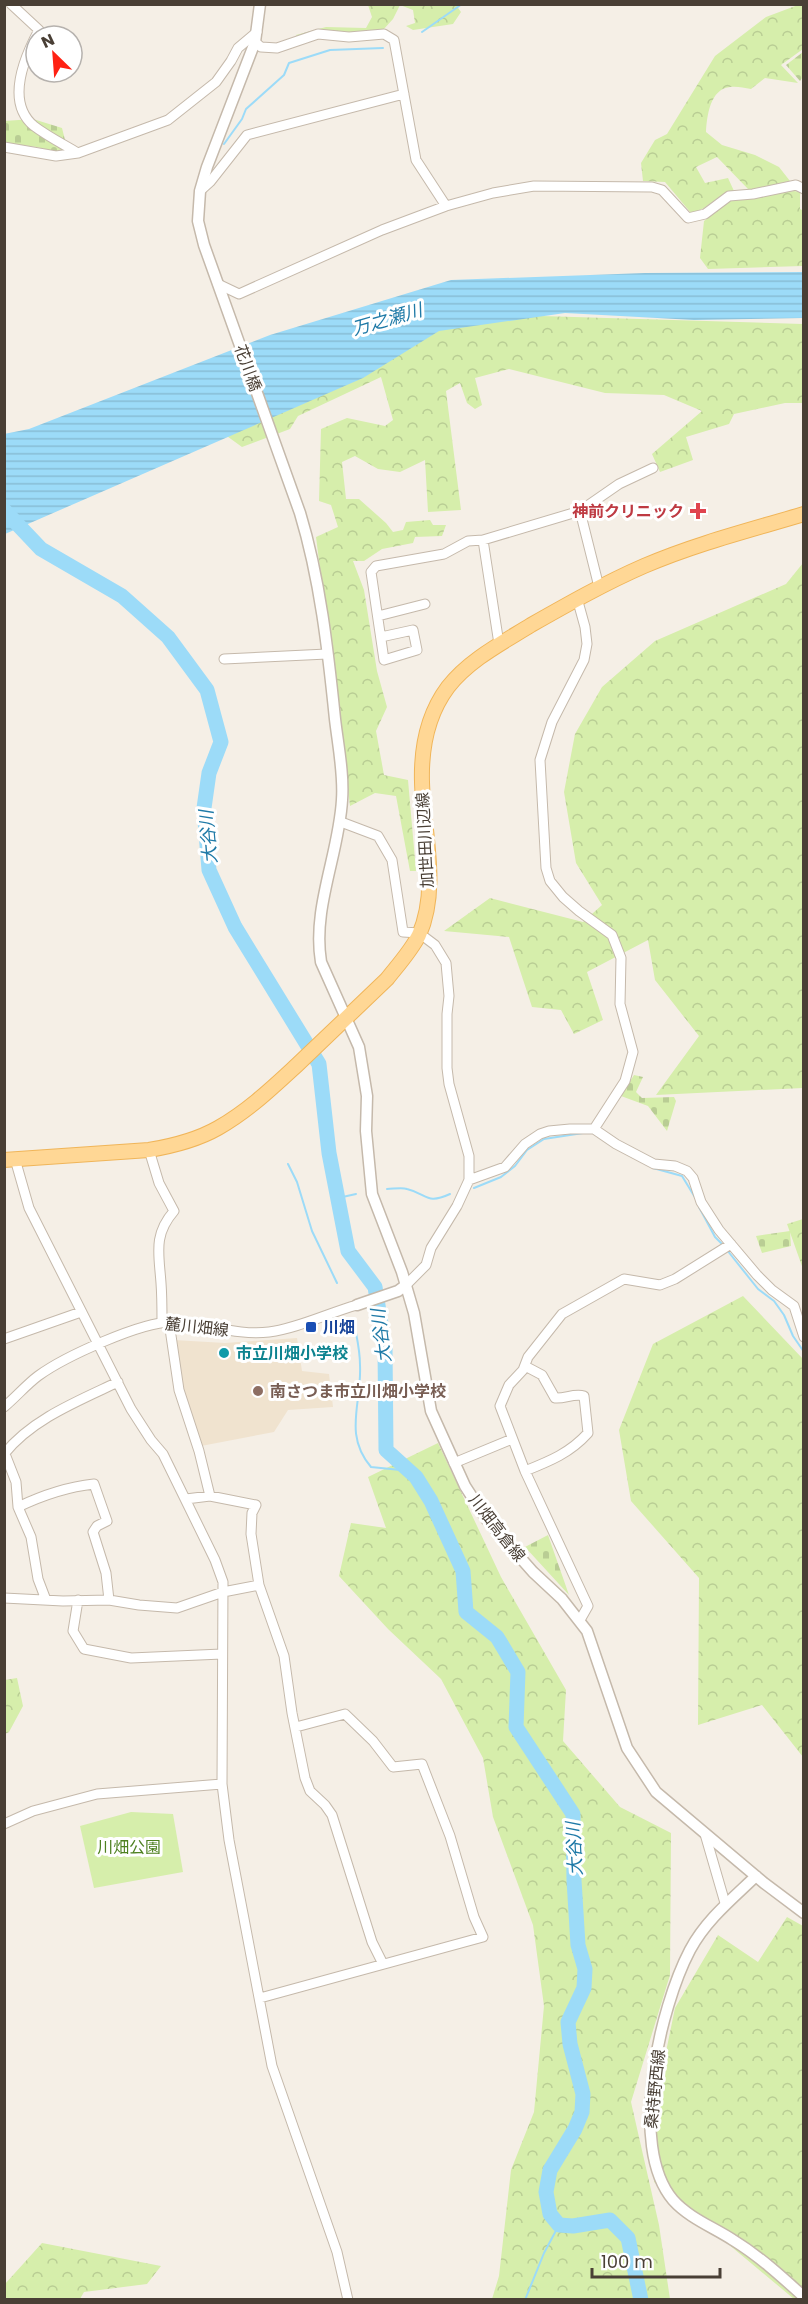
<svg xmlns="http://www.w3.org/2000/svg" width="808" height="2304" viewBox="0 0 808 2304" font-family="Poppins,'Noto Sans JP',sans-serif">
	<defs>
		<pattern id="forest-crowns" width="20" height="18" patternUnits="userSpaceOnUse" patternTransform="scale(1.5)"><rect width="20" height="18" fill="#d6eeab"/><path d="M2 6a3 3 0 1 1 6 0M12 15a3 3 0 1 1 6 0" fill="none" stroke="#b9cd94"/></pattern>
		<pattern id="cemetery-stones" width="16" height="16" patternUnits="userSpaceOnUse" patternTransform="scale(1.5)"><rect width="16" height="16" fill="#d6eeab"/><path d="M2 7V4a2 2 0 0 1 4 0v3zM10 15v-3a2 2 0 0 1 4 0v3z" fill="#b9cd94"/></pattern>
		<pattern id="water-rules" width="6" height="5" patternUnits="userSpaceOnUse" patternTransform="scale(1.5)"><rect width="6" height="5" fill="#9cdbf8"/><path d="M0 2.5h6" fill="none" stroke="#88bdd5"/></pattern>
	</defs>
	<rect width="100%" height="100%" fill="#f5efe6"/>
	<path fill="#f0e3cf" d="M 297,1338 L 302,1371 L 329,1374 L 333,1407 L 288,1410 L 274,1432 L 201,1446 L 190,1419 L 174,1340 L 225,1343 Z"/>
	<path fill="url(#forest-crowns)" d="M 368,5 L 456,5 L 461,12 L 453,24 L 413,30 L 406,26 L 415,23 L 413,10 L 400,5 L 393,19 L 383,30 L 355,33 L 327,30 L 297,38 L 296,35 L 326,27 L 366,28 L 372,17 Z
		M 798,5 L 803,5 L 803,49 L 781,65 L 798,83 L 765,78 L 751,89 C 744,88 737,86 730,87 C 710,89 707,116 706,132 L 722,145 L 755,155 L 779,167 L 790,181 L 749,190 L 717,157 L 696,167 L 705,183 L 728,178 L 734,191 C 717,194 708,210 691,213 L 665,182 L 643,181 L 641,163 L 655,140 L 667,134 L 715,56 L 766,17 Z
		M 794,191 L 800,192 L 800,209 L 804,211 L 803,266 L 708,269 L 700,258 L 704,221 L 730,200 Z
		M 441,313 L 803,324 L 803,403 L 785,403 L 734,414 L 729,424 L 686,437 L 693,460 L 660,472 L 652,454 L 702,411 L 664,395 L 605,393 L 509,369 L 475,378 L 482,405 L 475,409 L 467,403 L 460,383 L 446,391 L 461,510 L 428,512 L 425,460 L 400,472 L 378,469 L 355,456 L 342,462 L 346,499 L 359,499 L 386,523 L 393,532 L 403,530 L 406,522 L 430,520 L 433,525 L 446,525 L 442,536 L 415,537 L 413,543 L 382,549 L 364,561 L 353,561 L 364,590 L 377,671 L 387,707 L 376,731 L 384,775 L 408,780 L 416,871 L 410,871 L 396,796 L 375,793 L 350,806 L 316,537 L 338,527 L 331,505 L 319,501 L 321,429 L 347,418 L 385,426 L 393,420 L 381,377 L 298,416 L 290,429 L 242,447 L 213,426 Z
		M 803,563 L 803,1088 L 656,1095 L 699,1036 L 655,980 L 648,940 L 587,972 L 603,1020 L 574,1034 L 561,1010 L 532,1007 L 509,937 L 444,931 L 490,898 L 583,922 L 602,905 L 576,863 L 564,792 L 575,734 L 602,687 L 655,641 L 786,584 Z
		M 803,1219 L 803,1269 L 787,1224 Z
		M 743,1296 L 803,1359 L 803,1757 L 762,1705 L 698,1725 L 699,1578 L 631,1501 L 619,1430 L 653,1344 Z
		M 438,1443 L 501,1577 L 566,1690 L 563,1741 L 620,1807 L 671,1833 L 670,1975 L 631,2102 L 659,2225 L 670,2299 L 492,2299 L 499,2276 L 511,2170 L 534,2112 L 544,2006 L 533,1925 L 493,1817 L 483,1758 L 441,1679 L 388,1629 L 339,1576 L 351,1523 L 386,1528 L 368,1477 Z
		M 17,1678 L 23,1706 L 9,1732 L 5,1734 L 5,1680 Z
		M 787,1917 L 803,1926 L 803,2299 L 794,2299 L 654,2182 L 660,2081 L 675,2008 L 718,1935 L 758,1962 Z
		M 42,2243 L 161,2266 L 147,2284 L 84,2292 L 80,2299 L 5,2299 L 5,2284 Z"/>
	<path fill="url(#cemetery-stones)" d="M 803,52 L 803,77 L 800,81 L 786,65 Z
		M 33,119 L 62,128 L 68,152 L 60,153 L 37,147 L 5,143 L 4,121 Z
		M 634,1075 L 643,1077 L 636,1092 L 642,1098 L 674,1097 L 676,1101 L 667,1131 L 648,1106 L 621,1096 Z
		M 790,1231 L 791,1246 L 762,1253 L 756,1236 Z
		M 548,1535 L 569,1595 L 525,1547 Z"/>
	<path fill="#d6eeab" d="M 131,1812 L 173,1814 L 183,1872 L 94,1888 L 80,1826 Z"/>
	<path fill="url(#water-rules)" d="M 803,272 L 803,318 L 694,320 L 565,313 L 439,331 L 363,378 L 5,534 L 4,434 L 29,429 L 270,335 L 451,280 L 645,273 Z"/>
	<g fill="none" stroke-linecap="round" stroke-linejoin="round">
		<path stroke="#9cdbf8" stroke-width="2" d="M 422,32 L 462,4
			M 224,144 L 242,119 L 246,109 L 284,75 L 289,63 L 330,50 L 383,48
			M 288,1164 L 297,1182 L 312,1231 L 337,1283
			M 653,1168 L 682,1176 L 696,1199
			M 474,1188 L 501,1177 L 515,1166 L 527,1150 L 544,1139 L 583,1133
			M 387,1189 C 393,1189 402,1187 407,1189 C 428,1194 426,1205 450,1194
			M 338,1198 L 356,1194
			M 699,1207 L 715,1237 L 723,1245
			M 727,1250 L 758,1289 L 774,1301 L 784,1315 L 793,1336 L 804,1352
			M 356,1333 C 358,1343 360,1354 360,1365 C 362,1404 343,1434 371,1467 L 410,1471
			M 804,1456 L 804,1467
			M 525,2300 L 544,2253 L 559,2225"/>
		<path stroke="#9cdbf8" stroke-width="15" d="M 4,510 L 41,549 L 122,596 L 168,637 L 207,690 L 221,742 L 209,773 L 204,808 L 209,870 L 235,927 L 319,1064 L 329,1153 L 348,1251 L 375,1287 L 385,1348 L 386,1450 L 416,1477 L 431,1501 L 463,1571 L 466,1612 L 497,1637 L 518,1672 L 516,1727 L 573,1814 L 574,1880 L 578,1945 L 585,1969 L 584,1988 L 568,2022 L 570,2044 L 583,2094 L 582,2112 L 575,2129 L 550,2170 L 546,2192 L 550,2214 L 559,2225 L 573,2226 L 610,2220 L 628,2238 L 641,2300"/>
		<g stroke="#c5b9ab" stroke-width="11">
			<path id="minor" d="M 11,4 L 39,30 C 25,56 5,102 34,126 C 47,136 63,144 78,153
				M 255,42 L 261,47 L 277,48 L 318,34 L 349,37 L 384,34 L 394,40 L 416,160 L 446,206
				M 4,147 L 56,156 L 78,153 L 168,120 L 216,82 L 231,61 L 238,48 L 257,32
				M 200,191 L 210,182 L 247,135 L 404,94
				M 218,284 L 239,294 L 382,230 L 446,206 L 493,193 L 534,186 L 652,187 L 662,190 L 688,218 L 705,214 L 729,196 L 753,194 L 796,185 L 804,189
				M 580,511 L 599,587
				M 483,540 L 499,644
				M 577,598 L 585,627 L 587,644 L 584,660 L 552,722 L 540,760 L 546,868 L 550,881 L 563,897 L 579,911 L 612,935 L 621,958 L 620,1004 L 633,1052 L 625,1081 L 594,1129
				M 378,616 L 425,604
				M 381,637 L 413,630 L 417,650 L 384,660 L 371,572 L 376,566 L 444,554 L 468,541 L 483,540 L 580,511 L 619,484 L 653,468
				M 224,659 L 327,654
				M 341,822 L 378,836 L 392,860 L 403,932 L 419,933 L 435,945 L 446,963 L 449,996 L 447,1014 L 447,1068 L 449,1084 L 469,1156 L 469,1180 L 457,1206 L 431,1248 L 426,1265 L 406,1285
				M 149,1150 L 159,1183 L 174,1211 C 153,1235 159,1254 161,1283 C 162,1296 162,1309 162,1322
				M 15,1159 L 29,1208 L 131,1409 L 151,1440 L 163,1454 L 215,1560 L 223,1582 L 222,1784 L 229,1840 L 272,2066 L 337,2252 L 348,2300
				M 469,1180 L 505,1167 L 525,1144 L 540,1134 L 549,1131 L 570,1129 L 594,1129 L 616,1144 L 654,1164 L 675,1166 L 687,1171 L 693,1178 L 701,1202 L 719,1230 L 757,1275 L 772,1290 L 794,1306 L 804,1337
				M 169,1322 L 179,1390 L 199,1451 L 210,1496
				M 4,1339 L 81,1312
				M 4,1407 C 16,1397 26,1385 38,1376 C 64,1357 142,1321 173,1322 C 205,1323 237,1336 269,1332 C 299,1328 328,1313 357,1305
				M 4,1454 C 32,1419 78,1401 118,1382
				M 5,1454 L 16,1482 L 18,1507 L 31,1537 L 38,1579 L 46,1600
				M 454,1463 L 512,1439
				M 525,1471 C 550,1461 570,1453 588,1433 L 584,1396 C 574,1393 565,1399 555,1398 L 542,1375 L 525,1366
				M 186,1499 L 210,1496 L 256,1505 L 252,1513 L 251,1534 L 259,1585 L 284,1656 L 292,1713 L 305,1778 L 310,1791 L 325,1805 L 332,1815 L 372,1942 L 383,1964
				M 18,1507 C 43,1495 66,1487 94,1484 L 107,1521 L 97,1526 L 93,1532 L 106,1573 L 109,1600
				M 4,1598 L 63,1601 L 109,1600 L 139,1605 L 177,1608 L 223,1592 L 259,1585
				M 78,1600 L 73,1631 L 84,1649 L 131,1658 L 222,1654
				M 580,1620 L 588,1606 L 525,1471 L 500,1406 L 509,1385 L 523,1370 L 528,1357 L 562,1314 L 624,1279 L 660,1285 L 675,1279 L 731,1244
				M 4,1824 L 33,1811 L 97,1794 L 222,1784
				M 705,1834 L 725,1903
				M 260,1998 L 483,1937 L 474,1917 L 450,1836 L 422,1764 L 393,1767 L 373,1741 L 345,1714 L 296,1727"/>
		</g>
		<g stroke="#c5b9ab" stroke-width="13">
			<path id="tertiary" d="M 260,4 L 255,42 L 207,167 L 200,191 L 198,221 L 204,245 L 300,513 C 320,579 328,650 335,719 C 338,745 344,774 342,800 C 339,854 312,908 321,962 L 359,1047 L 367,1096 L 366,1131 L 372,1194 L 402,1272 L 414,1313 L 431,1411 L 465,1486 L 487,1520 L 533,1572 L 562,1599 L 587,1631 L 627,1748 L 656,1792 L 764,1883 L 804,1913
				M 357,1305 L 398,1291 L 406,1285
				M 756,1876 C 732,1899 706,1920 690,1950 C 660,2007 627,2146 673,2200 C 689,2218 713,2227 733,2240 C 759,2256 781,2276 804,2297"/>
		</g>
		<g stroke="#f0b559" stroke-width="16">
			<path id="primary" d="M 4,1160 L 149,1150 C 173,1146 197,1140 218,1128 C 248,1111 272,1088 297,1065 C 327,1036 357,1008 387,979 C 398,965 411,951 419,935 C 440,888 423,830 422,782 C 421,748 427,715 448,687 C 469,660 502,643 531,625 C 568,604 605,583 644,566 C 695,544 750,530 804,514"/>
		</g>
		<use href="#minor" stroke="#fff" stroke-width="9"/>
		<use href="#tertiary" stroke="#fff" stroke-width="10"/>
		<use href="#primary" stroke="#ffd795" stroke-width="14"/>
	</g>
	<path fill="#e0444e" stroke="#fff" stroke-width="2" d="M695 502h6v6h6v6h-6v6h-6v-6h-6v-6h6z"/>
	<rect fill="#1a4fb4" stroke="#fff" stroke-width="2" x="305" y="1321" width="12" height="12" rx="3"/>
	<circle fill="#0f9aa8" stroke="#fff" stroke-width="2" cx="224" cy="1353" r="6"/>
	<circle fill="#8d6e63" stroke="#fff" stroke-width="2" cx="258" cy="1391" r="6"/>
	<g text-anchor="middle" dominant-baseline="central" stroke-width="6" stroke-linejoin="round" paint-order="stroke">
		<g font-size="16" fill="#493f35" stroke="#fff">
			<text transform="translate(248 368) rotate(70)">花川橋</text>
			<text transform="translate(425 840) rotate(-93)">加世田川辺線</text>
			<text transform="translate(197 1327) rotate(6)">麓川畑線</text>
			<text transform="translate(497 1528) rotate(52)">川畑高倉線</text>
			<text transform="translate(655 2089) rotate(-84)">桑持野西線</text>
		</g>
		<g font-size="16" font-weight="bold" fill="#be3a42" stroke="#fff" text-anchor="end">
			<text x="684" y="511">神前クリニック</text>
		</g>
		<g font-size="16" font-weight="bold" fill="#164399" stroke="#fff" text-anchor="start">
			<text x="323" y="1327">川畑</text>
		</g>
		<g font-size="16" font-weight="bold" fill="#0d838f" stroke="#fff" text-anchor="start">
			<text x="236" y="1353">市立川畑小学校</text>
		</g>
		<g font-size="16" font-weight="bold" fill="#785e54" stroke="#fff" text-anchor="start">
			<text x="270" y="1391">南さつま市立川畑小学校</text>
		</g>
		<g font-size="16" fill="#4e8121" stroke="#fff">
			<text x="129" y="1847">川畑公園</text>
		</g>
		<g font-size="18" font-style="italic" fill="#1f7aa7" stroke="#fff">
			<text transform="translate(387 319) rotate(-16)">万之瀬川</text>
			<text transform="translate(208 837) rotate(-95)">大谷川</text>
			<text transform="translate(381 1336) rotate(-97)">大谷川</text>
			<text transform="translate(574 1849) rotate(-93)">大谷川</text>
		</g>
	</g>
	<rect width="808" height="2304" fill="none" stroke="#493f35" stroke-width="12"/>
	<g transform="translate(54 54) rotate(335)"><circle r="28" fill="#ffffff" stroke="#b6b2ae" stroke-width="1.5"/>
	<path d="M0-4.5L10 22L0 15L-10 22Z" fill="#ff2113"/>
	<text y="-9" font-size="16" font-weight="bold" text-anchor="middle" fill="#493f35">N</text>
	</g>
	<path d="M592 2268v9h128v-9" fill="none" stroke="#493f35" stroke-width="3"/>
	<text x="601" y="2268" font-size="18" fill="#493f35" stroke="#ffffff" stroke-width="4.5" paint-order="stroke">100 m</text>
</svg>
